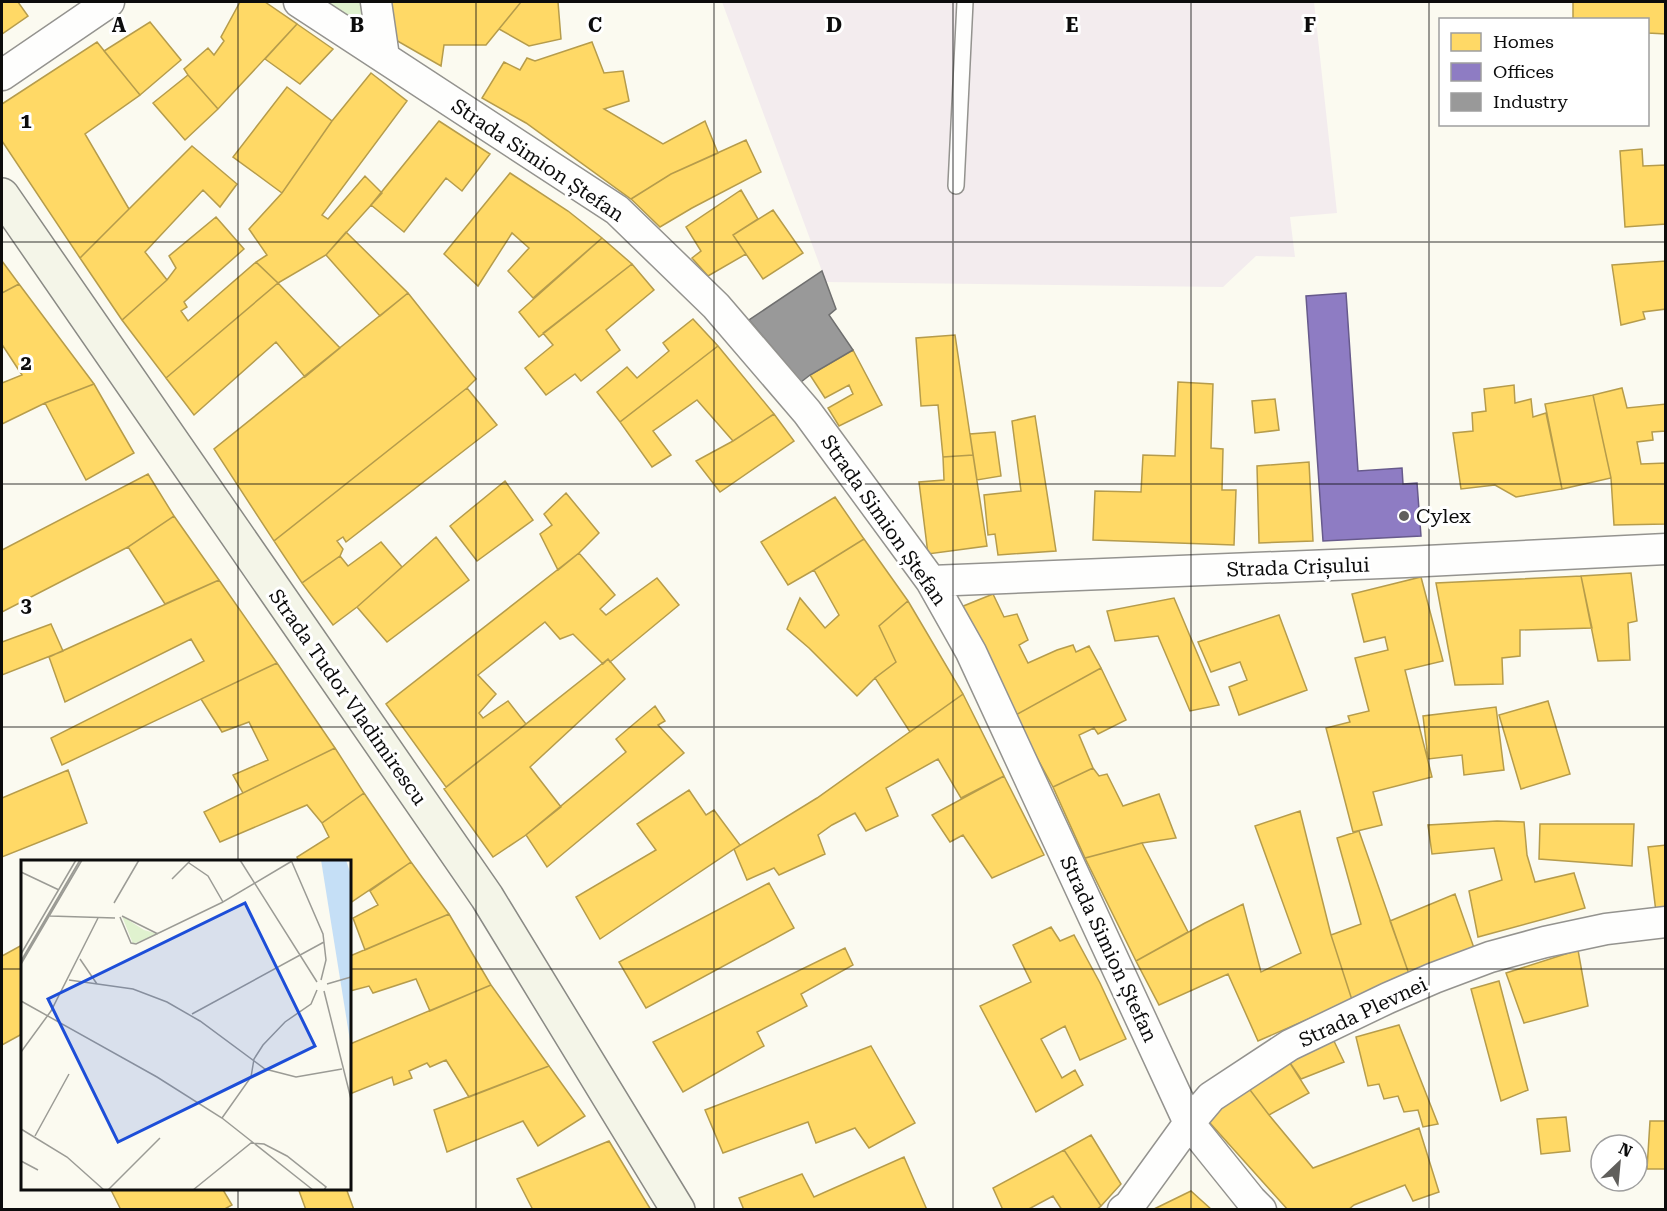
<svg xmlns="http://www.w3.org/2000/svg" width="1667" height="1211" viewBox="0 0 1667 1211" font-family="'Roboto Serif',serif">
	<rect width="100%" height="100%" fill="#fbfaf0"/>
	<path fill="#f3ecee" d="M 722,2 L 1314,2 L 1337,213 L 1290,217 L 1295,257 L 1256,256 L 1223,287 L 826,282 Z"/>
	<path fill="#e0f2cf" d="M 299,2 L 376,2 L 384,57 Z"/>
	<path fill="#ffd966" stroke="#b69c4b" stroke-width="1.5" d="M 2,2 L 18,2 L 28,16 L 2,34 Z
		M 240,2 L 265,2 L 297,24 L 218,109 L 188,75 L 184,69 L 208,48 L 214,55 L 224,41 L 221,37 Z
		M 389,2 L 521,2 L 486,45 L 444,45 L 441,66 L 394,39 Z
		M 521,2 L 558,2 L 561,39 L 529,46 L 499,29 Z
		M 1573,2 L 1666,2 L 1666,34 L 1648,33 L 1648,20 L 1573,20 Z
		M 150,22 L 181,60 L 140,95 L 104,51 Z
		M 297,24 L 333,49 L 300,84 L 265,59 Z
		M 97,42 L 140,95 L 85,134 L 129,209 L 80,258 L 2,141 L 2,104 Z
		M 592,42 L 604,73 L 623,71 L 629,101 L 604,109 L 663,144 L 705,121 L 718,153 L 671,174 L 631,199 L 526,123 L 482,98 L 504,62 L 520,70 L 527,58 L 535,61 Z
		M 371,73 L 407,101 L 322,215 L 328,219 L 365,176 L 382,193 L 326,255 L 278,283 L 256,262 L 267,255 L 249,229 L 282,193 L 332,121 Z
		M 188,75 L 218,109 L 185,140 L 153,103 Z
		M 287,87 L 332,121 L 282,193 L 233,157 Z
		M 439,121 L 490,154 L 462,191 L 446,178 L 404,232 L 371,205 Z
		M 746,140 L 761,172 L 692,208 L 660,227 L 631,199 L 671,174 Z
		M 192,146 L 237,184 L 220,207 L 203,190 L 145,252 L 167,280 L 122,320 L 80,258 Z
		M 1642,149 L 1643,166 L 1666,165 L 1666,224 L 1625,227 L 1620,151 Z
		M 510,173 L 568,211 L 602,238 L 533,298 L 508,271 L 529,248 L 512,233 L 478,286 L 444,254 Z
		M 741,190 L 758,219 L 733,235 L 746,254 L 708,276 L 692,258 L 701,251 L 686,227 Z
		M 773,210 L 803,253 L 763,279 L 733,235 Z
		M 216,217 L 244,249 L 184,302 L 187,307 L 181,311 L 188,321 L 256,262 L 278,283 L 166,378 L 122,320 L 167,280 L 176,268 L 169,256 Z
		M 346,232 L 408,293 L 380,316 L 326,255 Z
		M 602,238 L 632,264 L 539,337 L 519,312 Z
		M 2,261 L 19,284 L 2,293 Z
		M 1666,261 L 1666,309 L 1643,312 L 1645,319 L 1621,325 L 1612,265 Z
		M 632,264 L 654,290 L 606,330 L 620,350 L 581,381 L 575,374 L 546,395 L 525,368 L 553,345 L 543,333 Z
		M 278,283 L 340,348 L 305,377 L 276,342 L 194,415 L 166,378 Z
		M 19,284 L 94,384 L 45,403 L 2,424 L 2,383 L 22,375 L 3,346 L 2,347 L 2,293 Z
		M 408,293 L 476,379 L 467,388 L 274,541 L 214,449 Z
		M 693,319 L 718,346 L 620,422 L 597,392 L 627,367 L 637,378 L 669,351 L 663,343 Z
		M 955,335 L 973,455 L 943,457 L 938,405 L 921,406 L 916,338 Z
		M 718,346 L 774,414 L 733,441 L 697,400 L 653,431 L 671,455 L 652,467 L 620,422 Z
		M 853,350 L 882,405 L 839,426 L 828,408 L 853,394 L 849,385 L 825,398 L 810,375 Z
		M 1178,382 L 1213,384 L 1211,448 L 1223,449 L 1222,490 L 1236,490 L 1234,545 L 1093,540 L 1095,491 L 1141,492 L 1143,455 L 1175,456 Z
		M 94,384 L 134,453 L 86,480 L 45,403 Z
		M 1514,385 L 1515,403 L 1531,399 L 1533,417 L 1546,413 L 1562,489 L 1516,497 L 1495,485 L 1461,489 L 1453,433 L 1473,431 L 1472,413 L 1486,411 L 1484,389 Z
		M 467,388 L 497,425 L 346,542 L 343,537 L 337,541 L 343,549 L 340,556 L 302,583 L 274,541 Z
		M 1622,388 L 1627,408 L 1666,404 L 1666,431 L 1652,432 L 1653,440 L 1637,442 L 1641,464 L 1666,463 L 1666,524 L 1614,525 L 1611,478 L 1593,395 Z
		M 1593,395 L 1611,478 L 1562,489 L 1545,404 Z
		M 1275,399 L 1279,430 L 1255,433 L 1252,401 Z
		M 774,414 L 794,441 L 720,492 L 696,461 L 733,441 Z
		M 1035,416 L 1056,551 L 998,555 L 995,534 L 988,535 L 984,495 L 1021,491 L 1012,421 Z
		M 995,432 L 1001,476 L 977,480 L 970,434 Z
		M 973,455 L 987,546 L 928,554 L 919,482 L 944,480 L 943,457 Z
		M 1309,462 L 1313,541 L 1259,543 L 1257,466 Z
		M 148,474 L 174,516 L 128,547 L 2,612 L 2,550 Z
		M 505,481 L 533,520 L 477,561 L 450,526 Z
		M 566,493 L 599,533 L 579,553 L 558,570 L 540,534 L 552,525 L 544,514 Z
		M 835,497 L 864,539 L 814,570 L 788,585 L 761,542 Z
		M 174,516 L 219,580 L 165,604 L 128,547 Z
		M 436,537 L 469,580 L 387,642 L 357,607 Z
		M 864,539 L 908,601 L 879,626 L 896,662 L 875,678 L 857,696 L 809,648 L 787,629 L 800,598 L 825,628 L 839,615 L 814,570 Z
		M 381,542 L 402,567 L 357,607 L 333,625 L 302,583 L 340,556 L 348,566 Z
		M 579,553 L 615,595 L 600,609 L 606,615 L 657,578 L 679,605 L 610,662 L 608,659 L 603,664 L 573,634 L 560,639 L 545,622 L 478,675 L 496,694 L 479,713 L 483,718 L 508,701 L 526,724 L 446,787 L 386,704 Z
		M 1631,573 L 1637,621 L 1628,623 L 1630,660 L 1598,661 L 1581,576 Z
		M 1581,576 L 1592,628 L 1520,630 L 1520,656 L 1502,658 L 1503,684 L 1455,685 L 1436,583 Z
		M 1421,577 L 1443,661 L 1405,670 L 1432,777 L 1373,792 L 1382,825 L 1353,832 L 1326,728 L 1350,722 L 1348,716 L 1369,711 L 1355,658 L 1388,650 L 1385,637 L 1364,642 L 1352,594 Z
		M 219,580 L 277,663 L 62,765 L 51,738 L 204,661 L 191,639 L 65,702 L 49,657 Z
		M 993,594 L 1004,617 L 1017,614 L 1028,640 L 1019,645 L 1028,663 L 1057,650 L 1073,645 L 1076,652 L 1089,646 L 1101,668 L 1014,716 L 961,607 Z
		M 1174,598 L 1219,705 L 1190,711 L 1158,636 L 1115,641 L 1107,611 Z
		M 908,601 L 963,694 L 910,732 L 875,678 L 896,662 L 879,626 Z
		M 1279,615 L 1307,690 L 1239,715 L 1229,687 L 1247,680 L 1240,662 L 1211,672 L 1198,642 Z
		M 51,624 L 63,651 L 2,675 L 2,642 Z
		M 608,659 L 625,679 L 530,767 L 561,807 L 526,835 L 493,857 L 444,789 Z
		M 277,663 L 335,748 L 243,793 L 233,775 L 268,760 L 249,722 L 222,732 L 201,699 Z
		M 1101,668 L 1126,720 L 1098,734 L 1094,728 L 1079,735 L 1093,768 L 1053,787 L 1014,716 Z
		M 963,694 L 1004,776 L 961,798 L 938,759 L 886,788 L 898,816 L 866,831 L 855,813 L 832,825 L 818,835 L 825,854 L 779,875 L 774,868 L 747,880 L 734,849 L 817,798 Z
		M 1548,701 L 1570,774 L 1521,789 L 1499,715 Z
		M 655,706 L 665,721 L 658,725 L 684,753 L 547,867 L 526,835 L 626,752 L 616,739 Z
		M 1496,707 L 1504,770 L 1464,775 L 1462,755 L 1428,759 L 1423,716 Z
		M 335,748 L 364,793 L 322,823 L 307,805 L 220,842 L 204,812 Z
		M 1093,768 L 1099,776 L 1107,774 L 1123,806 L 1159,794 L 1176,838 L 1142,843 L 1085,858 L 1053,787 Z
		M 68,770 L 87,823 L 2,857 L 2,798 Z
		M 1004,776 L 1044,855 L 992,878 L 963,835 L 950,842 L 932,815 Z
		M 689,790 L 706,815 L 714,810 L 740,845 L 600,939 L 576,897 L 656,850 L 637,824 Z
		M 364,793 L 411,862 L 350,903 L 350,862 L 299,862 L 297,857 L 329,837 L 322,823 Z
		M 1300,811 L 1331,935 L 1352,1000 L 1258,1041 L 1228,974 L 1159,1005 L 1136,961 L 1205,923 L 1243,904 L 1261,972 L 1301,953 L 1255,826 Z
		M 1497,821 L 1524,822 L 1527,855 L 1535,882 L 1574,873 L 1585,908 L 1478,937 L 1469,891 L 1502,880 L 1494,848 L 1432,854 L 1428,825 Z
		M 1540,824 L 1634,824 L 1632,866 L 1539,859 Z
		M 1359,831 L 1409,974 L 1352,1000 L 1331,935 L 1361,924 L 1337,838 Z
		M 1142,843 L 1188,932 L 1136,961 L 1085,858 Z
		M 1666,845 L 1666,911 L 1656,912 L 1648,847 Z
		M 411,862 L 449,914 L 365,950 L 353,918 L 378,905 L 370,891 Z
		M 769,883 L 794,928 L 646,1008 L 619,962 Z
		M 1455,894 L 1474,948 L 1409,974 L 1390,921 Z
		M 449,914 L 491,985 L 430,1011 L 416,979 L 373,993 L 369,986 L 350,991 L 350,956 Z
		M 1051,927 L 1060,941 L 1074,935 L 1100,983 L 1126,1039 L 1080,1060 L 1065,1026 L 1041,1039 L 1062,1078 L 1075,1070 L 1083,1085 L 1036,1112 L 980,1006 L 1031,982 L 1013,945 Z
		M 22,945 L 22,1034 L 2,1045 L 2,956 Z
		M 845,948 L 853,965 L 801,994 L 807,1006 L 757,1032 L 764,1046 L 683,1092 L 653,1042 Z
		M 1578,950 L 1588,1006 L 1524,1023 L 1506,973 Z
		M 1499,981 L 1528,1090 L 1501,1101 L 1471,989 Z
		M 491,985 L 549,1066 L 469,1097 L 446,1060 L 430,1067 L 427,1063 L 409,1071 L 412,1078 L 394,1085 L 392,1077 L 350,1094 L 350,1044 Z
		M 1399,1025 L 1438,1124 L 1423,1127 L 1418,1110 L 1404,1112 L 1398,1096 L 1384,1099 L 1379,1084 L 1368,1086 L 1356,1037 Z
		M 1333,1039 L 1344,1062 L 1301,1079 L 1288,1060 Z
		M 871,1046 L 915,1123 L 869,1148 L 855,1128 L 816,1143 L 808,1122 L 723,1153 L 705,1110 Z
		M 1288,1060 L 1309,1093 L 1269,1115 L 1244,1082 Z
		M 549,1066 L 585,1116 L 538,1146 L 523,1121 L 447,1152 L 434,1110 Z
		M 1244,1082 L 1269,1115 L 1313,1168 L 1419,1128 L 1439,1192 L 1413,1201 L 1405,1185 L 1354,1205 L 1348,1210 L 1288,1210 L 1210,1123 L 1216,1104 Z
		M 1566,1117 L 1570,1151 L 1541,1154 L 1537,1119 Z
		M 1650,1121 L 1666,1121 L 1666,1169 L 1647,1169 Z
		M 1091,1135 L 1121,1184 L 1101,1206 L 1064,1150 Z
		M 609,1141 L 651,1210 L 533,1210 L 517,1179 Z
		M 1064,1150 L 1101,1206 L 1096,1210 L 1062,1210 L 1053,1196 L 1027,1210 L 1003,1210 L 993,1188 Z
		M 904,1157 L 927,1210 L 744,1210 L 739,1198 L 802,1174 L 814,1197 Z
		M 110,1188 L 222,1188 L 232,1205 L 223,1210 L 121,1210 Z
		M 298,1188 L 346,1188 L 354,1210 L 306,1210 Z
		M 1191,1191 L 1212,1210 L 1152,1210 Z"/>
	<path fill="#8e7cc3" stroke="#675a8c" stroke-width="1.5" d="M 1346,293 L 1358,471 L 1402,468 L 1403,484 L 1417,483 L 1421,536 L 1323,541 L 1306,296 Z"/>
	<path fill="#999" stroke="#6f6f6f" stroke-width="1.5" d="M 822,271 L 836,309 L 829,315 L 853,350 L 810,375 L 801,382 L 749,320 Z"/>
	<g fill="none" stroke-linecap="round" stroke-linejoin="round">
		<g stroke="#94938f" stroke-width="18">
			<path id="lane" d="M 956,186 L 965,2"/>
		</g>
		<g stroke="#94938f" stroke-width="33">
			<path id="street" d="M 299,2 L 617,210 L 716,306 L 807,412 L 931,581 L 971,652 L 1189,1123 L 1251,1200 L 1261,1210
				M 376,2 L 384,57
				M 2,75 L 109,2
				M 931,581 L 1406,562 L 1666,549
				M 1123,1210 L 1129,1206 L 1189,1123 L 1211,1097 L 1290,1045 L 1388,998 L 1434,978 L 1490,957 L 1545,942 L 1606,929 L 1666,922"/>
		</g>
		<g stroke="#8a8a85" stroke-width="36">
			<path id="secondary" d="M 2,195 L 487,897 L 678,1210"/>
		</g>
		<use href="#lane" stroke="#fefefd" stroke-width="15"/>
		<use href="#street" stroke="#fefefd" stroke-width="30"/>
		<use href="#secondary" stroke="#f4f5e8" stroke-width="33"/>
	</g>
	<path fill="none" stroke="#0c0c0c" stroke-width="1.5" stroke-opacity="0.55" d="M 238,2 L 238,862M 476,2 L 476,1210M 714,2 L 714,1210M 953,2 L 953,1210M 1191,2 L 1191,1210M 1429,2 L 1429,1210M 2,242 L 1666,242M 2,484 L 1666,484M 2,727 L 1666,727M 2,969 L 22,969M 350,969 L 1666,969M 238,1188 L 238,1210"/>
	<circle fill="#605f5c" stroke="#fff" stroke-width="2" cx="1404" cy="516" r="6"/>
	<g text-anchor="middle" dominant-baseline="central" stroke-width="6" stroke-linejoin="round" paint-order="stroke">
		<g font-size="20" fill="#0c0c0c" stroke="#fff">
			<text transform="translate(538 160) rotate(34)">Strada Simion Ștefan</text>
			<text transform="translate(884 520) rotate(55)">Strada Simion Ștefan</text>
			<text transform="translate(1298 567) rotate(-2)">Strada Crișului</text>
			<text transform="translate(348 697) rotate(55)">Strada Tudor Vladimirescu</text>
			<text transform="translate(1109 949) rotate(65)">Strada Simion Ștefan</text>
			<text transform="translate(1363 1012) rotate(-25)">Strada Plevnei</text>
		</g>
		<g font-size="20" fill="#0c0c0c" stroke="#fff" text-anchor="start">
			<text x="1416" y="516">Cylex</text>
		</g>
	</g>
	<g transform="translate(21 860)">
		<rect width="330" height="330" fill="#fbfaf0"/>
		<path d="M 101,56 L 123,70 L 137,74 L 112,84 Z" fill="#e0f2cf"/>
		<path d="M 300,0 L 325,0 L 330,15 L 330,187 Z" fill="#c5dff6"/>
		<path fill="none" stroke="#9b9b95" stroke-width="1.5" d="M 219,0 L 296,122M 270,0 L 302,74 L 305,100 L 300,120M 168,3 L 187,16 L 202,42 L 271,1M 0,12 L 38,30M 151,19 L 169,1M 93,43 L 118,0M 29,56 L 94,58M 101,56 L 137,74M 99,57 L 110,83 L 115,84 L 202,42M 0,94 L 55,0M 59,99 L 76,124M 0,101 L 59,0M 0,104 L 61,0M 48,120 L 112,129 L 146,142 L 179,161 L 244,209 L 275,217 L 321,209M 306,124 L 330,117M 303,131 L 330,239M 0,141 L 136,217 L 201,258 L 292,330M 171,154 L 303,82M 0,192 L 30,151 L 77,58M 201,258 L 230,217 L 233,199 L 242,185 L 264,162 L 290,144 L 296,130M 0,269 L 46,297 L 83,330M 14,276 L 48,214M 0,301 L 17,310M 87,330 L 139,278M 172,330 L 230,283 L 243,284 L 266,296 L 305,327 L 303,330"/>
		<path fill="#1d4ed8" fill-opacity="0.15" stroke="#1d4ed8" stroke-width="3" d="M 224,43 L 294,186 L 97,282 L 27,139 Z"/>
		<rect width="330" height="330" fill="none" stroke="#0c0c0c" stroke-width="3"/>
	</g>
	<g font-size="20" text-anchor="middle" font-weight="bold" fill="#0c0c0c" stroke="#fff" stroke-width="6" stroke-linejoin="round" paint-order="stroke">
		<text x="119" y="32">A</text>
		<text x="357" y="32">B</text>
		<text x="595" y="32">C</text>
		<text x="834" y="32">D</text>
		<text x="1072" y="32">E</text>
		<text x="1310" y="32">F</text>
		<text x="26" y="128">1</text>
		<text x="26" y="370">2</text>
		<text x="26" y="612">3</text>
	</g>
	<rect width="1667" height="1211" fill="none" stroke="#0c0c0c" stroke-width="6"/>
	<rect x="1439" y="18" width="210" height="108" fill="#ffffff" stroke="#9e9e9e" stroke-width="1.5"/>
	<rect x="1451" y="33" width="30" height="18" fill="#ffd966" stroke="#9e9e9e" stroke-width="1.5"/>
	<text x="1493" y="48" font-size="18" fill="#0c0c0c">Homes</text>
	<rect x="1451" y="63" width="30" height="18" fill="#8e7cc3" stroke="#9e9e9e" stroke-width="1.5"/>
	<text x="1493" y="78" font-size="18" fill="#0c0c0c">Offices</text>
	<rect x="1451" y="93" width="30" height="18" fill="#999999" stroke="#9e9e9e" stroke-width="1.5"/>
	<text x="1493" y="108" font-size="18" fill="#0c0c0c">Industry</text>
	<g transform="translate(1619 1163) rotate(26)"><circle r="28" fill="#ffffff" stroke="#9e9e9e" stroke-width="1.5"/>
	<path d="M0-4.5L10 22L0 15L-10 22Z" fill="#605f5c"/>
	<text y="-9" font-size="16" font-weight="bold" text-anchor="middle" fill="#0c0c0c">N</text>
	</g>
</svg>
